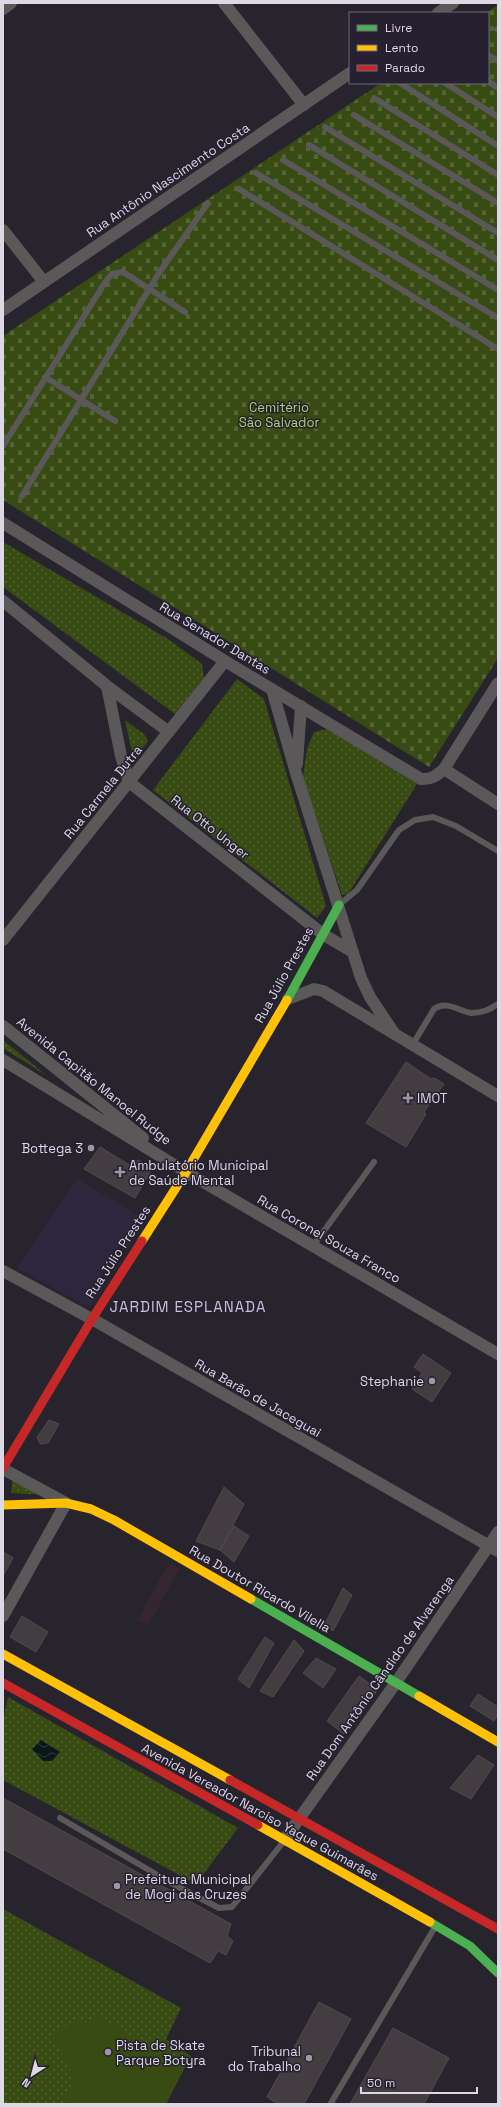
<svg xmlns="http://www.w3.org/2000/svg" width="501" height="2107" viewBox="0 0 501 2107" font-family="'Space Grotesk',sans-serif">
	<defs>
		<pattern id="green-dots" width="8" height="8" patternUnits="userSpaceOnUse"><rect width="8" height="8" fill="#384b12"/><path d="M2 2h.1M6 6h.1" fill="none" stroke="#546434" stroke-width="1.8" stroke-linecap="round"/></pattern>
		<pattern id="cemetery-stones" width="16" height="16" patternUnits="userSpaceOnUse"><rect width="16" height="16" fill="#384b12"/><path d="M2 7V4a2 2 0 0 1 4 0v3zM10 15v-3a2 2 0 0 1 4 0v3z" fill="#546434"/></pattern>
		<pattern id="water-waves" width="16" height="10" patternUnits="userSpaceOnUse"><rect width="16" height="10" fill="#0a181a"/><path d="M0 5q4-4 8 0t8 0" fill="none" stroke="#2d393b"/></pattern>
	</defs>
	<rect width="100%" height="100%" fill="#27242d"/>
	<path fill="#34252e" d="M 168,1563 L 180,1568 L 149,1624 L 137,1621 Z"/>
	<path fill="#2e263c" d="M 77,1179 L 146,1219 L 129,1246 L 118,1247 L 97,1283 L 104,1286 L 91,1307 L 82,1304 L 17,1268 Z"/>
	<path fill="url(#green-dots)" d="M 3,542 L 168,639 L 202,664 L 204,678 L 175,714 L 3,587 Z
		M 237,679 L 264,699 L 326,906 L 317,918 L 153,790 Z
		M 125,720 L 144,734 L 148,741 L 134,761 Z
		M 327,729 L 417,784 L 348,894 L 342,895 L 303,777 L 307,749 L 314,732 Z
		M 3,1040 L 46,1075 L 3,1048 Z
		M 13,1476 L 49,1495 L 11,1493 Z
		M 8,1697 L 238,1828 L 196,1884 L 3,1780 L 3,1721 Z
		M 3,1909 L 181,2008 L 166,2039 L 191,2056 L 166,2104 L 3,2104 Z"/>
	<path fill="url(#cemetery-stones)" d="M 498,5 L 498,658 L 429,767 L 3,500 L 3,336 L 381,83 L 488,83 L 488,13 L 485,13 Z"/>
	<path fill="#384b12" d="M 97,2015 L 183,2069 L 166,2104 L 63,2104 L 74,2078 L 52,2035 L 78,2019 L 89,2023 Z"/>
	<path fill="url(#water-waves)" d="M 41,1740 L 60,1752 L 52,1761 L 43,1761 L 32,1749 Z"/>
	<path fill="#433d41" stroke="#504b4e" d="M 406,1062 L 431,1079 L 434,1078 L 444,1084 L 424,1112 L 426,1114 L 406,1147 L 366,1123 Z
		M 100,1147 L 133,1167 L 138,1160 L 152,1169 L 135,1198 L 84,1169 Z
		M 423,1354 L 451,1373 L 432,1402 L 412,1389 L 422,1373 L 414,1367 Z
		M 49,1420 L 59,1424 L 48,1443 L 40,1444 L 37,1437 Z
		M 224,1487 L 244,1504 L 220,1550 L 196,1541 Z
		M 234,1526 L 249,1536 L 234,1562 L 220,1550 Z
		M 3,1552 L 13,1558 L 3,1576 Z
		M 343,1588 L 352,1595 L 333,1631 L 325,1624 Z
		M 22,1616 L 48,1632 L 36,1652 L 10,1637 Z
		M 265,1637 L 274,1643 L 249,1688 L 238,1679 Z
		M 294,1640 L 304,1651 L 273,1697 L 260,1691 Z
		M 316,1658 L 336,1669 L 323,1688 L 303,1673 Z
		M 359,1676 L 373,1686 L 376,1692 L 344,1734 L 327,1721 Z
		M 478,1694 L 498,1707 L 498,1714 L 494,1721 L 470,1706 Z
		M 478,1755 L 494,1765 L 471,1799 L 450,1788 Z
		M 3,1798 L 231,1924 L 227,1936 L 233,1941 L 226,1955 L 218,1951 L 210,1963 L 3,1849 Z
		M 319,2002 L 351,2019 L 304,2104 L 278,2104 L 267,2097 Z
		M 393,2028 L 449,2058 L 424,2104 L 350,2104 Z"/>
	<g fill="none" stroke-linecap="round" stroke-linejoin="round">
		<path stroke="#5a5858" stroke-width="6" d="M 497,29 L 498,30
			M 488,55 L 498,61
			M 488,81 L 498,88
			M 400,83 L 498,146
			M 445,83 L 498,117
			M 374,98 L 498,175
			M 354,115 L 498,203
			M 325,127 L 498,233
			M 309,145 L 498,260
			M 283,160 L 498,290
			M 256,173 L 498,318
			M 239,189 L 498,349
			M 45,377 L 115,421
			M 3,446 L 106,281 L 112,274 L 123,272 L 185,312
			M 22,496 L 159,273 L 208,203
			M 340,904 L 357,890 L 399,830 L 415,820 L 433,817 L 456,826 L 498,851
			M 413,1044 L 434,1009 C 447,1000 458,1011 471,1013 C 482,1013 489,1010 498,1004
			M 313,1246 L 374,1162
			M 60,1818 L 171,1883 L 219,1908 L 232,1907 L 284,1841
			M 331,2103 L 435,1927"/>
		<path stroke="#5a5858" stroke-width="12" d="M 224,3 L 304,105
			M 3,9 L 11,3
			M 438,13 L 453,3
			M 3,230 L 44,282
			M 3,310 L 350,73
			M 3,523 L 225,661 L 421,779 C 432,780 437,775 444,769 L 498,683
			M 3,601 L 107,686 L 169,732
			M 107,686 L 121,756 L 129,782 L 324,935 L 353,952
			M 272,689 L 296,773 L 361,978 L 370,997 L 394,1033
			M 297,764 L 301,706
			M 444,769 L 498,804
			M 3,940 L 225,661
			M 288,999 L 314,989 L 323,991 L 498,1096
			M 3,1026 L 143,1138
			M 3,1060 L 186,1172 L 498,1354
			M 3,1271 L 92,1319 L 498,1551
			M 3,1616 L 66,1503 L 3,1469
			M 284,1840 L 395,1684 L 498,1532"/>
		<path stroke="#4caf50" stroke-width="9" d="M 287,1000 L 339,905
			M 251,1599 L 419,1696
			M 430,1922 L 470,1946 L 498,1973"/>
		<path stroke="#ffc107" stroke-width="9" d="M 142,1241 L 186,1172 L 287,1000
			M 3,1505 L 66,1503 L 91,1509 L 114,1520 L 251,1599
			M 3,1654 L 230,1780
			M 419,1696 L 498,1742
			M 258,1825 L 430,1922"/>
		<path stroke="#c62828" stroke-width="9" d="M 3,1468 L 92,1319 L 142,1241
			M 3,1683 L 258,1825
			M 230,1780 L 498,1929"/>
	</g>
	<g fill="#9d99a4" stroke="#262031" stroke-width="1.5">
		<path d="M406 1092h4v4h4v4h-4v4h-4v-4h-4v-4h4z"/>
		<circle cx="91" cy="1148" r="4"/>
		<path d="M118 1166h4v4h4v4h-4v4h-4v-4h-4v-4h4z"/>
		<circle cx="432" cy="1381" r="4"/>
		<circle cx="117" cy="1886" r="4"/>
		<circle cx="108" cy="2052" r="4"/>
		<circle cx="309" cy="2058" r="4"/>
	</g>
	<g text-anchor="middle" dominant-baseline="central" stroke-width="3" stroke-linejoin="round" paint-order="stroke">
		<g font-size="13" fill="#dcd8e4" stroke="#262031">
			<text transform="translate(168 180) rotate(-34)">Rua Antônio Nascimento Costa</text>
			<text transform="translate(215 638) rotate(31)">Rua Senador Dantas</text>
			<text transform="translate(103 792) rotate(-51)">Rua Carmela Dutra</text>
			<text transform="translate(210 827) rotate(38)">Rua Otto Unger</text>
			<text transform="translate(284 975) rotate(-61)">Rua Júlio Prestes</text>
			<text transform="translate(94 1081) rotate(39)">Avenida Capitão Manoel Rudge</text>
			<text transform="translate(329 1239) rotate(30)">Rua Coronel Souza Franco</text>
			<text transform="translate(118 1252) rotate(-57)">Rua Júlio Prestes</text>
			<text transform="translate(258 1398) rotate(30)">Rua Barão de Jaceguai</text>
			<text transform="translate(260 1589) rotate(30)">Rua Doutor Ricardo Vilella</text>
			<text transform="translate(380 1678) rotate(-55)">Rua Dom Antônio Cândido de Alvarenga</text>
			<text transform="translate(260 1812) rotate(29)">Avenida Vereador Narciso Yague Guimarães</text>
		</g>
		<g font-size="13" fill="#aad269" stroke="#262031">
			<text x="279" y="407">Cemitério<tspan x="279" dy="15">São Salvador</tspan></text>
		</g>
		<g font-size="13" fill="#dcd8e4" stroke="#262031" text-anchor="start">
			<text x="417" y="1098">IMOT</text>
			<text x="83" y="1148" text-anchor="end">Bottega 3</text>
			<text x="129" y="1165">Ambulatório Municipal<tspan x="129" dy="15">de Saúde Mental</tspan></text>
			<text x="424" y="1381" text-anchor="end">Stephanie</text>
			<text x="125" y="1879">Prefeitura Municipal<tspan x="125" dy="15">de Mogi das Cruzes</tspan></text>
			<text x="116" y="2045">Pista de Skate<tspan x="116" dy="15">Parque Botyra</tspan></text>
			<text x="301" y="2051" text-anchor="end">Tribunal<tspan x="301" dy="15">do Trabalho</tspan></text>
		</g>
		<g font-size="15" letter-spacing="1" fill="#c8c0d8" stroke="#262031">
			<text x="188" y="1306">JARDIM ESPLANADA</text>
		</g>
	</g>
	<rect width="501" height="2107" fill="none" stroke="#dcd8e4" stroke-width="8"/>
	<rect x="349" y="12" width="140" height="72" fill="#262031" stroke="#6f6a79"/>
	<rect x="357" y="25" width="20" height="6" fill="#4caf50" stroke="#6f6a79"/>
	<text x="385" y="32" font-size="12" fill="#dcd8e4">Livre</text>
	<rect x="357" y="45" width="20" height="6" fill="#ffc107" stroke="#6f6a79"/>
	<text x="385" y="52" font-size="12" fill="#dcd8e4">Lento</text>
	<rect x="357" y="65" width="20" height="6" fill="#c62828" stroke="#6f6a79"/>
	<text x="385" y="72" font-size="12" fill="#dcd8e4">Parado</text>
	<g transform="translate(32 2075) rotate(216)" stroke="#262031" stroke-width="3" paint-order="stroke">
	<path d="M0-3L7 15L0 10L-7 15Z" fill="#dcd8e4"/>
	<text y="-6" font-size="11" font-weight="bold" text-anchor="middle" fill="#dcd8e4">N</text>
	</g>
	<path d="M361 2087v6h116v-6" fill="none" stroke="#dcd8e4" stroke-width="2"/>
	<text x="367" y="2087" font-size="12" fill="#dcd8e4" stroke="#262031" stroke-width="3" paint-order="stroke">50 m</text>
</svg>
